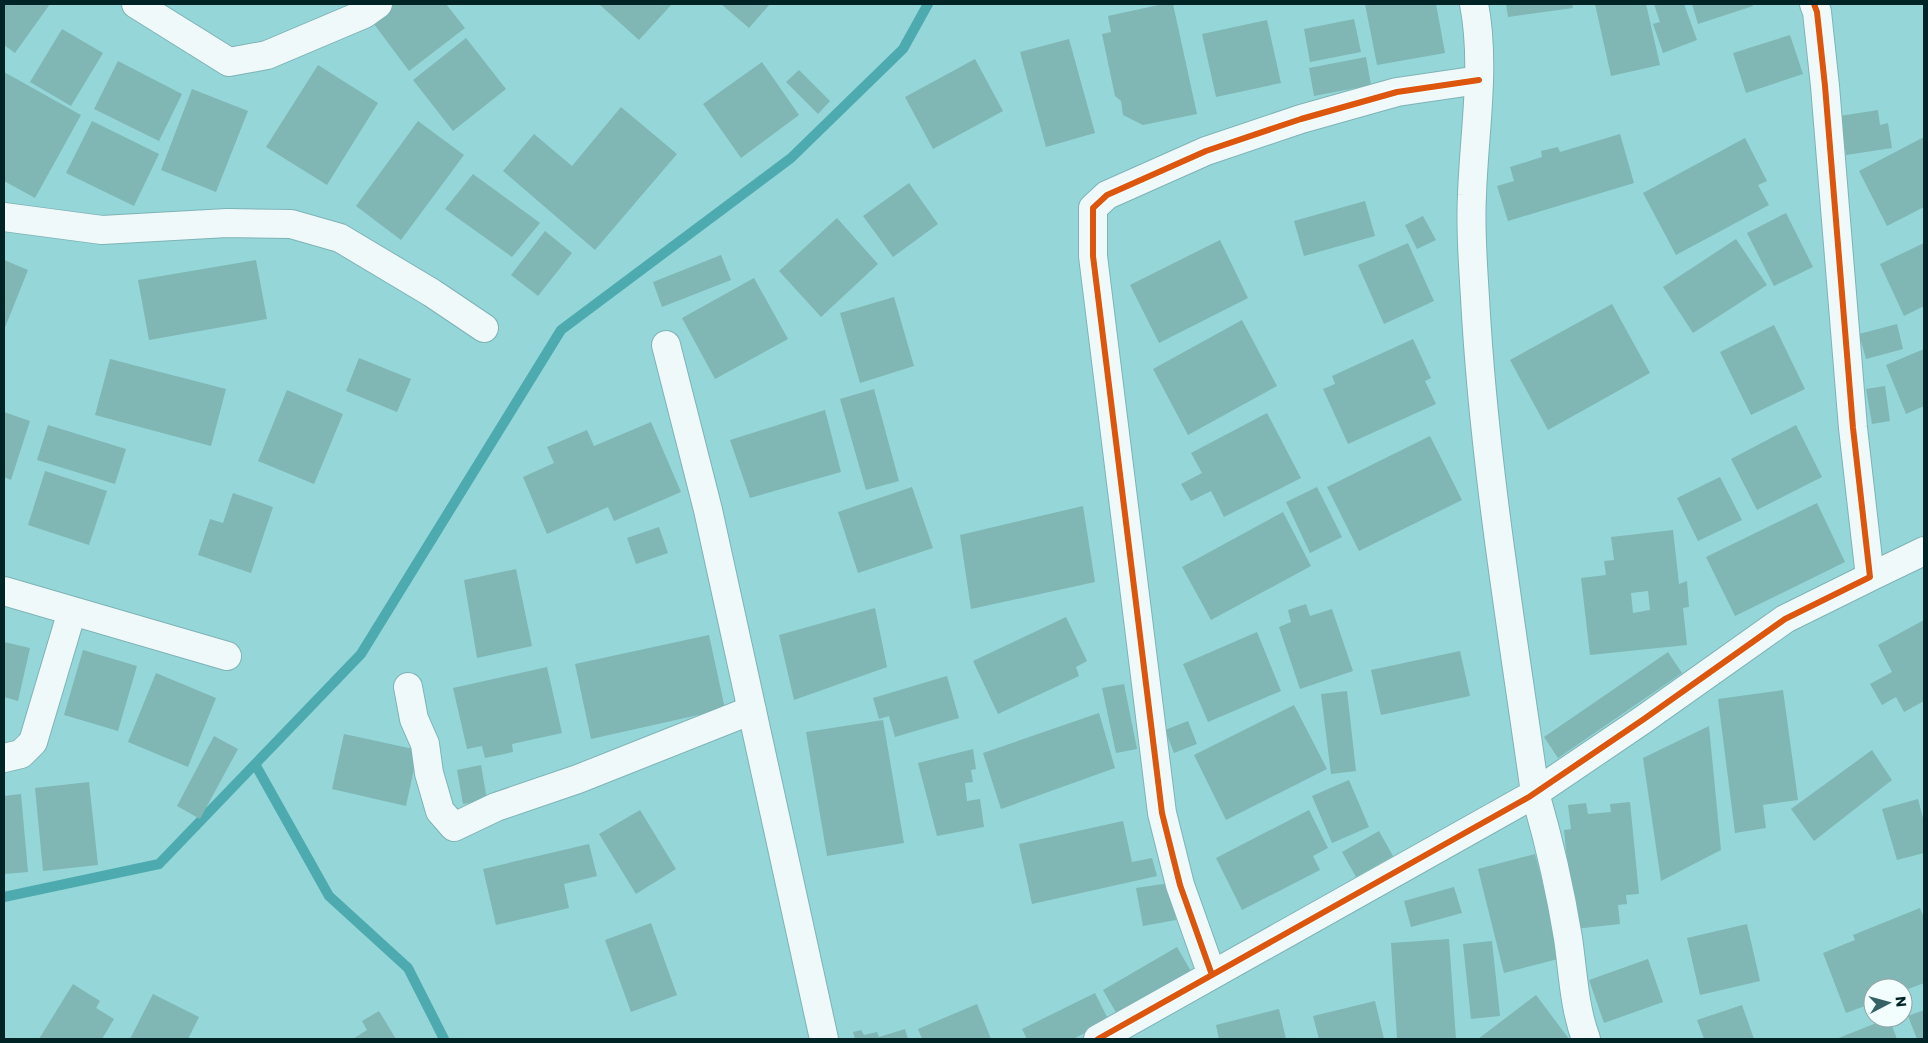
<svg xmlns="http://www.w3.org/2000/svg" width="1928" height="1043" viewBox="0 0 1928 1043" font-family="Poppins,sans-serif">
	<rect width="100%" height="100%" fill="#95d6d9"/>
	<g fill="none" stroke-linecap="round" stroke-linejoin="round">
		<path stroke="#4dabaf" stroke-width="10" d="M 255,764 L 329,896 L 408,968 L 444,1039
			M 4,897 L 159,864 L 361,654 L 561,330 L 791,158 L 903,49 L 928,4"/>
	</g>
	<path fill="#80b6b4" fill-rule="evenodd" d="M 4,4 L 50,4 L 15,53 L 4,45 Z
		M 392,4 L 446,4 L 465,28 L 409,71 L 371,20 Z
		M 599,4 L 672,4 L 639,40 Z
		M 721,4 L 770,4 L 749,28 Z
		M 1163,4 L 1173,4 L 1197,114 L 1143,125 L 1123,115 L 1121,101 L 1115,96 L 1102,34 L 1111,32 L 1108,16 Z
		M 1365,4 L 1436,4 L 1445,53 L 1377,65 Z
		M 1506,4 L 1572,4 L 1573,8 L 1508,17 Z
		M 1595,4 L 1646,4 L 1660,65 L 1611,76 Z
		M 1654,4 L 1684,4 L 1697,40 L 1663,53 L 1653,24 L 1660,22 Z
		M 1692,4 L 1752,4 L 1753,6 L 1698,24 Z
		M 1354,19 L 1361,52 L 1310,62 L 1304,29 Z
		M 1267,20 L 1281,83 L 1216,97 L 1202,34 Z
		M 62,29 L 103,53 L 71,106 L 30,82 Z
		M 1790,35 L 1803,74 L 1746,93 L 1733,53 Z
		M 466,38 L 506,89 L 453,131 L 413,80 Z
		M 1069,39 L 1095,133 L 1046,147 L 1020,52 Z
		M 1366,57 L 1371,85 L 1314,96 L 1309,68 Z
		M 975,59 L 1003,111 L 933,149 L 905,97 Z
		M 118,61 L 182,94 L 159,141 L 94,109 Z
		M 762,62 L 799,115 L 741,158 L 703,104 Z
		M 318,65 L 378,103 L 327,185 L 266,147 Z
		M 799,70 L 830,101 L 818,114 L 786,82 Z
		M 4,72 L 81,115 L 35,198 L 4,181 Z
		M 192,89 L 248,111 L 216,192 L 161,170 Z
		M 621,107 L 677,154 L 595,250 L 503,171 L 534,134 L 572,166 Z
		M 1878,110 L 1880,125 L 1888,123 L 1892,148 L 1846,155 L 1840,116 Z
		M 92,121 L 159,154 L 134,206 L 66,173 Z
		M 418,121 L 464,155 L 401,240 L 356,206 Z
		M 1620,134 L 1634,183 L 1508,221 L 1497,186 L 1514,181 L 1510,167 L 1542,157 L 1541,151 L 1558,147 L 1560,152 Z
		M 1924,137 L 1924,207 L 1887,226 L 1859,171 Z
		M 1745,138 L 1767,181 L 1758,185 L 1769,205 L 1676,255 L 1643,193 Z
		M 473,174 L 540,223 L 512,257 L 445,209 Z
		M 909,183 L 938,224 L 893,257 L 863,216 Z
		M 1365,201 L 1375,236 L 1304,256 L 1294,221 Z
		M 1786,213 L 1813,267 L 1774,286 L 1747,233 Z
		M 1423,216 L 1436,240 L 1417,249 L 1405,225 Z
		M 837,218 L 878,264 L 821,317 L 779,271 Z
		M 545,231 L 572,253 L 538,296 L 511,275 Z
		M 1736,239 L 1767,285 L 1693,333 L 1663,287 Z
		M 1220,240 L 1248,298 L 1159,343 L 1130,285 Z
		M 1408,243 L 1434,301 L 1384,324 L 1358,265 Z
		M 1924,243 L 1924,306 L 1904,316 L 1880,264 Z
		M 721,255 L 731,280 L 662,307 L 653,282 Z
		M 4,260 L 28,270 L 4,330 Z
		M 256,260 L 267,319 L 149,340 L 138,280 Z
		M 754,278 L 788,339 L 715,379 L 682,318 Z
		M 894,297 L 914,366 L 860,383 L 840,313 Z
		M 1612,304 L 1650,373 L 1548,430 L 1510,360 Z
		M 1242,320 L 1277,386 L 1188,435 L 1153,369 Z
		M 1897,324 L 1903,349 L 1866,359 L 1859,334 Z
		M 1774,325 L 1805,389 L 1751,415 L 1720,352 Z
		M 1413,339 L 1431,378 L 1425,381 L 1436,404 L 1348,444 L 1323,389 L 1335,384 L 1332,376 Z
		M 1924,349 L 1924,406 L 1906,414 L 1886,365 Z
		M 359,358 L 411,379 L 397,412 L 346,391 Z
		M 110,359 L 226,389 L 211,446 L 95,415 Z
		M 1885,386 L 1890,421 L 1872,424 L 1866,389 Z
		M 874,389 L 899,481 L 866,490 L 840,399 Z
		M 287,390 L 343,414 L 314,484 L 258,461 Z
		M 825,410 L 841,472 L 750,498 L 730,440 Z
		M 4,412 L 30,421 L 11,480 L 4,477 Z
		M 1267,413 L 1301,478 L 1224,517 L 1211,491 L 1191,501 L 1181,484 L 1202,473 L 1191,453 Z
		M 651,422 L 681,492 L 614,521 L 608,507 L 547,534 L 523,477 L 554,463 L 547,447 L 587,430 L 594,446 Z
		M 48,425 L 126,449 L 115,484 L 37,460 Z
		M 1796,425 L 1822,477 L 1757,510 L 1731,459 Z
		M 1430,436 L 1462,500 L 1359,551 L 1327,487 Z
		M 45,471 L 107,491 L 89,545 L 28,525 Z
		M 1720,477 L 1742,520 L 1698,541 L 1677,498 Z
		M 912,487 L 933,548 L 858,573 L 838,512 Z
		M 1317,487 L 1342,537 L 1310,553 L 1286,502 Z
		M 233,493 L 273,507 L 251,573 L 198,555 L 210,519 L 223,523 Z
		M 1817,503 L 1845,562 L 1735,616 L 1706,557 Z
		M 1083,506 L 1095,582 L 971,609 L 960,535 Z
		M 1283,512 L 1311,566 L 1211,620 L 1182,567 Z
		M 659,527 L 668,553 L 636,564 L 627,538 Z
		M 1673,530 L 1679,584 L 1687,581 L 1689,607 L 1683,608 L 1687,645 L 1590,655 L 1581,578 L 1606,575 L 1604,561 L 1614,560 L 1611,537 ZM 1648,591 L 1650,610 L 1633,613 L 1631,593 Z
		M 516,569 L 532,646 L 477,658 L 464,580 Z
		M 1306,604 L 1310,616 L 1332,609 L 1353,671 L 1300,689 L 1279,627 L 1291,622 L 1288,610 Z
		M 875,608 L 887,667 L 794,700 L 779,635 Z
		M 1066,617 L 1087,661 L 1076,667 L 1079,676 L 998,714 L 973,661 Z
		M 1924,620 L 1924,701 L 1904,712 L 1896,697 L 1882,705 L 1870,684 L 1892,672 L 1878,645 Z
		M 1257,632 L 1281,691 L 1208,722 L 1183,664 Z
		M 709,635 L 725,709 L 591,739 L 575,664 Z
		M 4,642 L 30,648 L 18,701 L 4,697 Z
		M 83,650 L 137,666 L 118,731 L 64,715 Z
		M 1460,651 L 1470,696 L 1381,715 L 1371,670 Z
		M 1668,652 L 1682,673 L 1558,758 L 1544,737 Z
		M 547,667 L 562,733 L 512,744 L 513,752 L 485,758 L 482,746 L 467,749 L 453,688 Z
		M 156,673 L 216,698 L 188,767 L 128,742 Z
		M 947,676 L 959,718 L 895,737 L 889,716 L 879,719 L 873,698 Z
		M 1124,684 L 1137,749 L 1116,753 L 1102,688 Z
		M 1783,690 L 1798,800 L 1763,805 L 1766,828 L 1735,833 L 1718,699 Z
		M 1347,691 L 1356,771 L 1331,774 L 1321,694 Z
		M 1294,705 L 1327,769 L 1226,820 L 1194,755 Z
		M 1099,713 L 1115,768 L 1001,809 L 983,753 Z
		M 883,720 L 904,843 L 827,856 L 806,732 Z
		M 1188,721 L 1197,744 L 1174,753 L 1165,730 Z
		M 1709,726 L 1721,850 L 1661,881 L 1643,758 Z
		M 344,734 L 418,750 L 406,806 L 332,789 Z
		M 214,736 L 238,749 L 200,819 L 177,806 Z
		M 973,749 L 976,769 L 971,770 L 973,782 L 965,783 L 967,801 L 980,799 L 984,827 L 937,836 L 918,763 Z
		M 1872,750 L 1892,780 L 1814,841 L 1791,809 Z
		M 481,765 L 487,800 L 463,804 L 457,770 Z
		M 1349,780 L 1369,827 L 1332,843 L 1312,796 Z
		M 89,782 L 98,865 L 43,871 L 35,788 Z
		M 21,794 L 28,872 L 4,874 L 4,796 Z
		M 1918,799 L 1924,822 L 1924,853 L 1897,860 L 1882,809 Z
		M 1630,802 L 1639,894 L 1626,895 L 1627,904 L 1618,905 L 1620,924 L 1574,929 L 1564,830 L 1571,829 L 1568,805 L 1586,803 L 1588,814 L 1611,812 L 1610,804 Z
		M 640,810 L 676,869 L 636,894 L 599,834 Z
		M 1309,810 L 1328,848 L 1313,856 L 1320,870 L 1242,910 L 1216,858 Z
		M 1123,821 L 1132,862 L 1152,858 L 1157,876 L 1032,904 L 1019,844 Z
		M 1379,831 L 1393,856 L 1356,877 L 1342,852 Z
		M 589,844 L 597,876 L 564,884 L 569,908 L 496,925 L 483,869 Z
		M 1535,854 L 1562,958 L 1504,973 L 1478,869 Z
		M 1170,883 L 1176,920 L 1143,926 L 1136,888 Z
		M 1454,887 L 1462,913 L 1411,927 L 1404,901 Z
		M 1920,908 L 1924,918 L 1924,983 L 1903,991 L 1903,988 L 1873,988 L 1873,1003 L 1846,1013 L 1823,953 L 1855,940 L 1853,935 Z
		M 651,923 L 677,995 L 631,1012 L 605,940 Z
		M 1747,924 L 1760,981 L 1700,995 L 1687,938 Z
		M 1449,939 L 1456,1039 L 1397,1039 L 1391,943 Z
		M 1492,941 L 1500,1016 L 1471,1019 L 1463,944 Z
		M 1177,947 L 1192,973 L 1118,1016 L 1103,990 Z
		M 1648,959 L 1663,1002 L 1604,1023 L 1589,980 Z
		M 73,984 L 100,1001 L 96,1008 L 114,1019 L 102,1039 L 39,1039 Z
		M 1095,993 L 1109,1021 L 1073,1039 L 1027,1039 L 1022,1029 Z
		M 153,994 L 199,1017 L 188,1039 L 130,1039 Z
		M 1536,995 L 1569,1039 L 1478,1039 Z
		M 1375,1001 L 1384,1039 L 1319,1039 L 1313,1016 Z
		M 977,1004 L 991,1039 L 922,1039 L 918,1029 Z
		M 1742,1005 L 1754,1039 L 1704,1039 L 1697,1020 Z
		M 1279,1009 L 1286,1039 L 1219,1039 L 1216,1025 Z
		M 1924,1010 L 1924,1039 L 1917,1039 L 1908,1016 Z
		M 379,1011 L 396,1039 L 353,1039 L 367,1030 L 362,1021 Z
		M 1889,1018 L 1897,1039 L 1836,1039 Z
		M 905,1029 L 908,1039 L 855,1039 L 853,1032 L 861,1030 L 864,1035 L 877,1032 L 879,1037 Z"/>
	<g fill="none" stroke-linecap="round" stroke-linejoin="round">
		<g stroke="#7eb3b6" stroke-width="30">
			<path id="minor" d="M 136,4 L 229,62 L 267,55 L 364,14 L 378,4
				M 1474,4 C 1486,66 1474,132 1472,195 C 1470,229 1473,264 1475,298 C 1484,465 1512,629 1535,793 C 1549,841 1560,889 1568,938 C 1573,972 1574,1007 1586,1039
				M 4,217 L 102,230 L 227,223 L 291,224 L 340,238 L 432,293 L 484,328
				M 666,345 L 708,510 L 824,1039
				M 1870,577 L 1924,551
				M 4,591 L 227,656
				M 408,687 L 414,719 L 425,744 L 429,773 L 440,811 L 454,827 L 496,807 L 578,779 L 752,710
				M 4,758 L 21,754 L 33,742 L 72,611
				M 1212,975 L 1180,885 L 1162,813 L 1093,256 L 1093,208 L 1107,195 L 1206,151 L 1301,119 L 1397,92 L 1479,80
				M 1098,1039 L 1529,797 L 1644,719 L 1785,619 L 1870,577 L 1853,428 L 1825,86 L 1817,12 L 1814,4"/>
		</g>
		<use href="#minor" stroke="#eff9f9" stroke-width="28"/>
		<g stroke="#f2fdfd" stroke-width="9">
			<path id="cycleway" d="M 1212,975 L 1180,885 L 1162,813 L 1093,256 L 1093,208 L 1107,195 L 1206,151 L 1301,119 L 1397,92 L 1479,80
				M 1098,1039 L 1529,797 L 1644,719 L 1785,619 L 1870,577 L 1853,428 L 1825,86 L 1817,12 L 1814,4"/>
		</g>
		<use href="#cycleway" stroke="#dc560d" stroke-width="6"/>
	</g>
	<rect width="1928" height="1043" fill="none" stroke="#002426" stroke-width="10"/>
	<g transform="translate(1888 1003) rotate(84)"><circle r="24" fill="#f2fdfd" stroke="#91a6a7"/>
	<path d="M0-4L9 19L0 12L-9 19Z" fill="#346265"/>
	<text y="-8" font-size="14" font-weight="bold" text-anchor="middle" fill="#002426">N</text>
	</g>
</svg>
